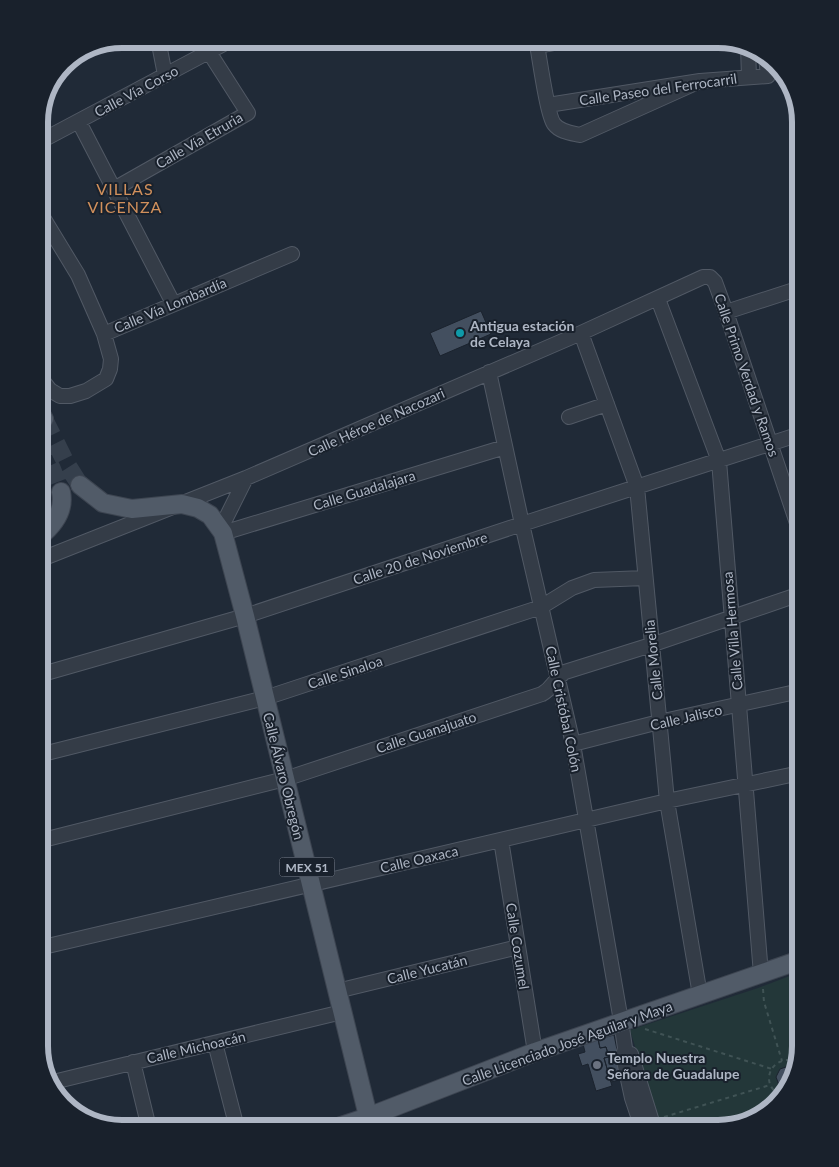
<svg xmlns="http://www.w3.org/2000/svg" width="839" height="1167" viewBox="0 0 839 1167" font-family="Lato,sans-serif">
	<rect width="100%" height="100%" fill="#202a37"/>
	<path fill="#233739" d="M 800,972 L 800,1045 L 789,1087 L 759,1117 L 717,1128 L 660,1128 L 630,1030 L 758,988 Z"/>
	<path fill="#434f5f" stroke="#1b232e" d="M 481,311 L 491,334 L 440,356 L 430,333 Z
		M 614,1035 L 623,1079 L 611,1082 L 604,1058 L 609,1057 L 606,1047 L 600,1048 L 598,1039 Z
		M 598,1039 L 600,1048 L 606,1047 L 609,1057 L 604,1058 L 612,1086 L 596,1091 L 588,1064 L 582,1066 L 578,1054 L 585,1052 L 583,1044 Z
		M 789,1066 L 794,1069 L 789,1087 L 787,1089 L 779,1085 L 776,1077 L 780,1069 Z"/>
	<g fill="none" stroke-linecap="round" stroke-linejoin="round">
		<path stroke="#353f4c" stroke-width="18" stroke-dasharray="18 9" stroke-linecap="butt" d="M 44,419 L 66,463 L 80,485
			M 39,441 L 52,469 L 61,492"/>
		<g stroke="#515965" stroke-width="16">
			<path id="minor" d="M 158,39 L 165,75
				M 536,39 C 539,54 547,115 554,124 C 560,132 571,133 580,135 L 700,81
				M 538,46 L 576,39
				M 748,47 L 749,77
				M 548,105 L 700,81 L 768,76 L 766,57
				M 79,122 L 173,303
				M 39,142 L 233,39
				M 114,189 L 248,113 L 209,52
				M 658,299 L 719,461 L 761,974
				M 726,312 L 800,288
				M 581,333 L 637,487 L 667,801 L 700,995
				M 104,334 L 292,254
				M 489,372 L 522,524 L 573,744 L 621,1021 L 625,1048 L 623,1056 L 632,1098 L 642,1128
				M 39,376 L 50,390 L 60,396 L 70,396 L 86,391 L 106,379 L 110,369 L 111,359 L 104,334 L 78,275 L 39,211
				M 569,417 L 607,404
				M 220,530 L 246,478
				M 223,533 L 505,447
				M 39,560 L 246,478 L 581,333 L 703,277 L 710,277 L 715,282 L 726,312 L 800,532
				M 39,675 L 245,616 L 522,524 L 800,434
				M 573,744 L 659,722 L 800,691
				M 39,755 L 265,698 L 541,607 L 572,588 L 594,580 L 645,578
				M 501,840 L 535,1052
				M 39,841 L 285,779 L 542,694 C 554,687 553,680 565,672 L 651,645 L 800,594
				M 39,948 L 667,801 L 800,773
				M 337,991 L 518,947
				M 215,1043 L 237,1128
				M 631,1054 L 654,1128
				M 133,1062 L 149,1128
				M 49,1083 L 342,1012"/>
		</g>
		<g stroke="#3d4551" stroke-width="20">
			<path id="major" d="M 39,410 L 44,419
				M 80,485 L 103,503 L 132,509 L 182,504 L 198,508 L 210,515 L 223,533 L 245,616 L 371,1128
				M 39,537 C 54,525 65,511 61,492
				M 335,1128 L 368,1117 L 535,1052 L 800,960"/>
		</g>
		<path stroke="#405355" stroke-width="2" stroke-dasharray="4 4" stroke-linecap="butt" d="M 763,989 L 764,1002 L 782,1061
			M 645,1029 L 772,1069
			M 780,1095 C 758,1083 772,1054 796,1061
			M 664,1117 L 770,1085
			M 759,1117 L 776,1092"/>
		<use href="#minor" stroke="#343c47" stroke-width="14"/>
		<use href="#major" stroke="#515b68" stroke-width="18"/>
	</g>
	<circle fill="#0f9aa8" stroke="#19212c" stroke-width="2" cx="460" cy="333" r="5"/>
	<circle fill="#6b7280" stroke="#19212c" stroke-width="2" cx="597" cy="1065" r="5"/>
	<g text-anchor="middle" dominant-baseline="central" stroke-width="4" stroke-linejoin="round" paint-order="stroke">
		<rect fill="#19212c" stroke="#818996" stroke-width="1" x="279.5" y="857.5" width="55" height="19" rx="4"/>
		<g font-size="12" font-weight="bold" fill="#aeb6c4">
			<text x="307" y="867">MEX 51</text>
		</g>
		<g font-size="14" fill="#aeb6c4" stroke="#19212c">
			<text transform="translate(658 89) rotate(-8)">Calle Paseo del Ferrocarril</text>
			<text transform="translate(136 91) rotate(-28)">Calle Vía Corso</text>
			<text transform="translate(199 140) rotate(-30)">Calle Vía Etruria</text>
			<text transform="translate(170 305) rotate(-23)">Calle Vía Lombardía</text>
			<text transform="translate(747 375) rotate(71)">Calle Primo Verdad y Ramos</text>
			<text transform="translate(376 422) rotate(-24)">Calle Héroe de Nacozari</text>
			<text transform="translate(364 490) rotate(-17)">Calle Guadalajara</text>
			<text transform="translate(420 558) rotate(-18)">Calle 20 de Noviembre</text>
			<text transform="translate(732 631) rotate(-95)">Calle Villa Hermosa</text>
			<text transform="translate(653 660) rotate(-96)">Calle Morelia</text>
			<text transform="translate(345 672) rotate(-18)">Calle Sinaloa</text>
			<text transform="translate(564 709) rotate(78)">Calle Cristóbal Colón</text>
			<text transform="translate(686 717) rotate(-13)">Calle Jalisco</text>
			<text transform="translate(426 732) rotate(-18)">Calle Guanajuato</text>
			<text transform="translate(284 776) rotate(76)">Calle Álvaro Obregón</text>
			<text transform="translate(419 859) rotate(-13)">Calle Oaxaca</text>
			<text transform="translate(518 946) rotate(81)">Calle Cozumel</text>
			<text transform="translate(427 969) rotate(-14)">Calle Yucatán</text>
			<text transform="translate(567 1043) rotate(-20)">Calle Licenciado José Aguilar y Maya</text>
			<text transform="translate(196 1047) rotate(-13)">Calle Michoacán</text>
		</g>
		<g font-size="14" font-weight="bold" fill="#aeb6c4" stroke="#19212c" text-anchor="start">
			<text x="470" y="325">Antigua estación<tspan x="470" dy="16">de Celaya</tspan></text>
			<text x="607" y="1057">Templo Nuestra<tspan x="607" dy="16">Señora de Guadalupe</tspan></text>
		</g>
		<g font-size="16" letter-spacing="1" fill="#d1905c" stroke="#19212c">
			<text x="125" y="188">VILLAS<tspan x="125" dy="18">VICENZA</tspan></text>
		</g>
	</g>
	<path d="M0 0H839V1167H0ZM122 48H718A74 74 0 0 1 792 122V1046A74 74 0 0 1 718 1120H122A74 74 0 0 1 48 1046V122A74 74 0 0 1 122 48Z" fill="#19212c" fill-rule="evenodd"/>
	<path fill="none" stroke="#aeb6c4" stroke-width="6" d="M122 48H718A74 74 0 0 1 792 122V1046A74 74 0 0 1 718 1120H122A74 74 0 0 1 48 1046V122A74 74 0 0 1 122 48Z"/>
</svg>
